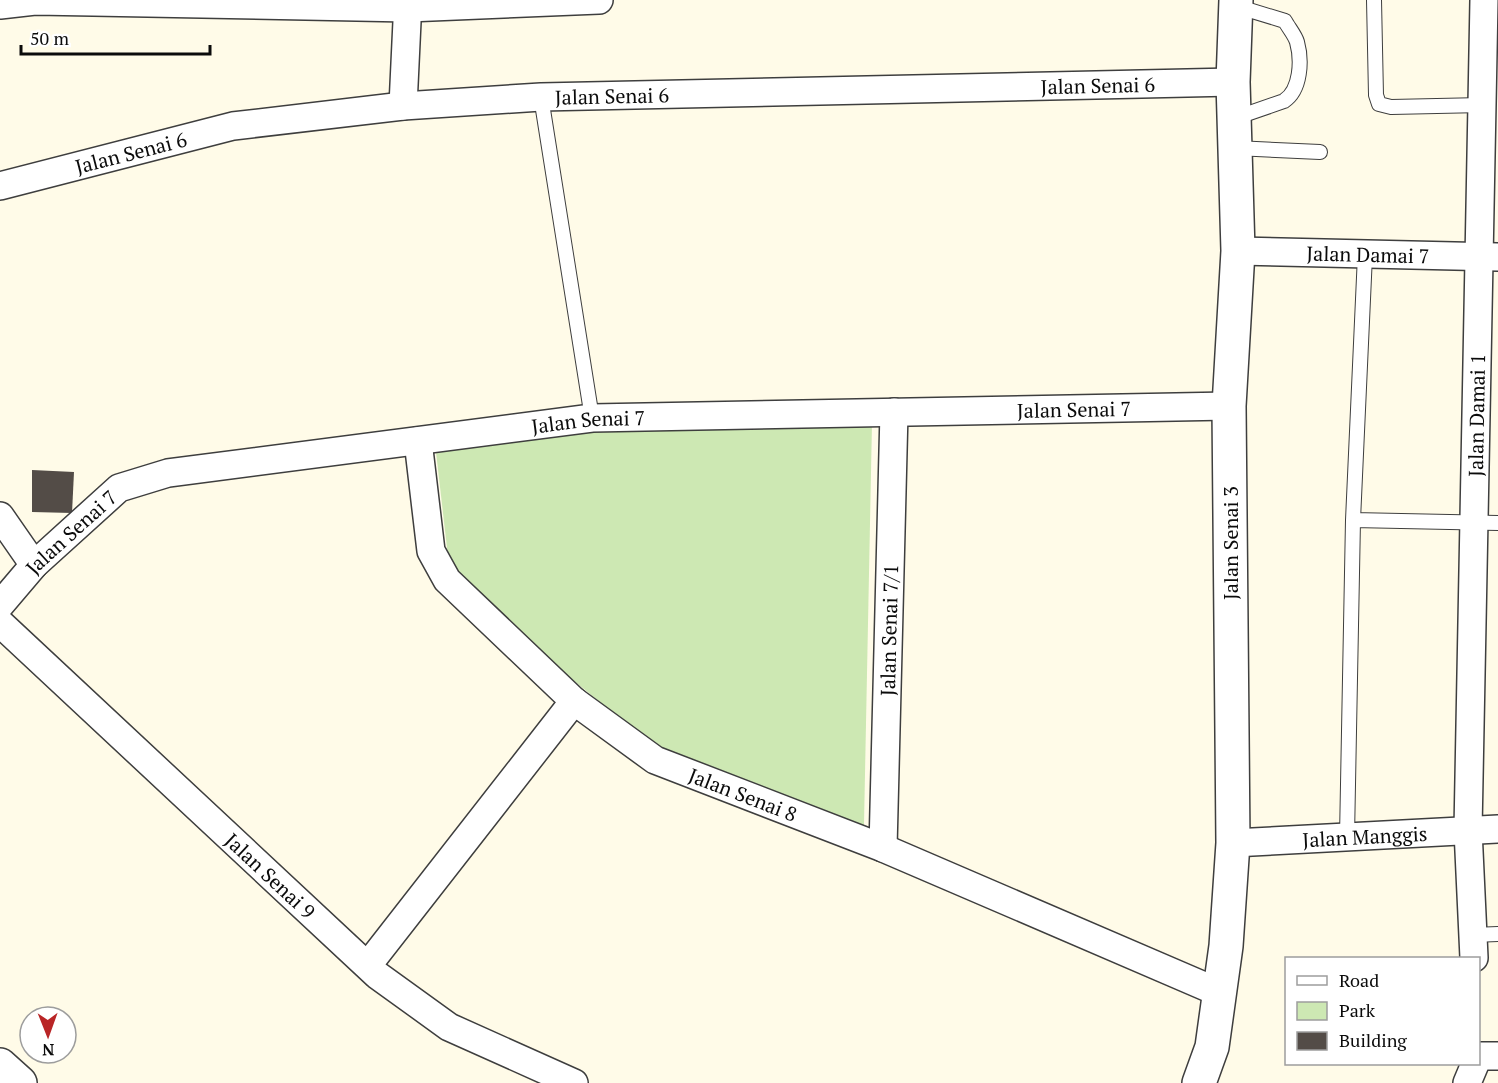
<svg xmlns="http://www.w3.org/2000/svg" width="1498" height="1083" viewBox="0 0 1498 1083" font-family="'PT Serif',serif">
	<rect width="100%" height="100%" fill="#fffbe8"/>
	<path fill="#cde8b3" d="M 872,423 L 864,824 L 863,834 L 654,746 L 563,672 L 449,565 L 436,452 L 594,429 Z"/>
	<path fill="#534c47" d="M 32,470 L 74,472 L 72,513 L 32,512 Z"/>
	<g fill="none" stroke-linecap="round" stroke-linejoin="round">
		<g stroke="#3e3e3e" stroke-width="16">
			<path id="service" d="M 1374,0 L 1376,95 L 1379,104 L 1391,107 L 1483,105
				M 541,97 L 592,418
				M 1235,118 L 1284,101 C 1301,90 1302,60 1297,42 C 1295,35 1288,27 1285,21 L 1236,6
				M 1235,148 L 1320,152
				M 1353,520 L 1498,523
				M 1347,837 L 1353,520 L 1365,255
				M 1473,935 L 1498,934"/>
		</g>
		<g stroke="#3e3e3e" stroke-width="30">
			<g id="minor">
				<path d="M 0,5 L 35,1 L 93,2 L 408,8 L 599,0"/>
				<path d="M 403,106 L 408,0"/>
				<path id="s1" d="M 0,186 L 233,126 L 403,106 L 541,97 L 1233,82"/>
				<path id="s2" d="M 1238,251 L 1498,257"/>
				<path id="s3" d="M 418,441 L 431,551 L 447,580 L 574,701 L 655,760 L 883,848 L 1218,992"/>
				<path d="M 0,516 L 34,565"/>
				<path id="s4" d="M 0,605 L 34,565 L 119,488 L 168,473 L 592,418 L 1229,406"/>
				<path id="s5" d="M 0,623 L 377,975 L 449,1027 L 574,1083"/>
				<path id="s6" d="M 1233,843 L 1498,829"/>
				<path id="s7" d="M 883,848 L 894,412"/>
				<path id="s8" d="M 1474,958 L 1468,830 L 1484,0"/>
				<path d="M 368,965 L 574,701"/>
				<path d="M 1478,1056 L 1498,1056"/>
				<path d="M 1467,1083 L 1475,1064"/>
			</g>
		</g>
		<g stroke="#3e3e3e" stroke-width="36">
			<path id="tertiary" d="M 0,1065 L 20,1083
				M 1199,1083 L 1212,1047 L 1226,946 L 1233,843 L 1229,406 L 1238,251 L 1233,82 L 1236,0"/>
		</g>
		<use href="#service" stroke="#fff" stroke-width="14"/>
		<use href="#minor" stroke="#fff" stroke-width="27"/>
		<use href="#tertiary" stroke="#fff" stroke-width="33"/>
	</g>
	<g text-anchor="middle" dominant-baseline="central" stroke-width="6" stroke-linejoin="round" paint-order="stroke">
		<g font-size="20" fill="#0b0b0b" stroke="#fff">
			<text stroke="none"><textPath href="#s1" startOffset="1107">Jalan Senai 6</textPath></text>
			<text stroke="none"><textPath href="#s1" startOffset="621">Jalan Senai 6</textPath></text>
			<text stroke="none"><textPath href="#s1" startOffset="135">Jalan Senai 6</textPath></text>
			<text stroke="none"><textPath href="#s2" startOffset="130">Jalan Damai 7</textPath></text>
			<text stroke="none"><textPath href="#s4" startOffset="1128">Jalan Senai 7</textPath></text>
			<text stroke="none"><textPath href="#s8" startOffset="543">Jalan Damai 1</textPath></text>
			<text stroke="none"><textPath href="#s4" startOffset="642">Jalan Senai 7</textPath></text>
			<text stroke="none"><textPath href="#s4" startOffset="102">Jalan Senai 7</textPath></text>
			<text transform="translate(1230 543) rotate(-90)">Jalan Senai 3</text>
			<text stroke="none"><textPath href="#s7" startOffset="218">Jalan Senai 7/1</textPath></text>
			<text stroke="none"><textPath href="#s3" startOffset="514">Jalan Senai 8</textPath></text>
			<text stroke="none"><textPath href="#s6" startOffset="132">Jalan Manggis</textPath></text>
			<text stroke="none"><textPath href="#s5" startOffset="370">Jalan Senai 9</textPath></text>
		</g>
	</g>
	<rect x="1285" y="957" width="195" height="108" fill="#ffffff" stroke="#9d9d9d" stroke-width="1.5"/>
	<rect x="1297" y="976" width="30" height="9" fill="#ffffff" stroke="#9d9d9d" stroke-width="1.5"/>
	<text x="1339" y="987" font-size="18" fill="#0b0b0b">Road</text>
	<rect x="1297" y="1002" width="30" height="18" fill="#cde8b3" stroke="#9d9d9d" stroke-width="1.5"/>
	<text x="1339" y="1017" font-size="18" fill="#0b0b0b">Park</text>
	<rect x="1297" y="1032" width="30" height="18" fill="#534c47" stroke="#9d9d9d" stroke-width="1.5"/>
	<text x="1339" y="1047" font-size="18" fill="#0b0b0b">Building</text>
	<g transform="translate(48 1035) rotate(179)"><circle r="28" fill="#ffffff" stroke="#9d9d9d" stroke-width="1.5"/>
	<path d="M0-4.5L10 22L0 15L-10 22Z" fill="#b92526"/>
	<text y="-9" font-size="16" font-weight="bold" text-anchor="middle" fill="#0b0b0b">N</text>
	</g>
	<path d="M21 45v9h189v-9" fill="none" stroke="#0b0b0b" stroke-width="3"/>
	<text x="30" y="45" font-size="18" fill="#0b0b0b" stroke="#ffffff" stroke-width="4.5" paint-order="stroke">50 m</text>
</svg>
